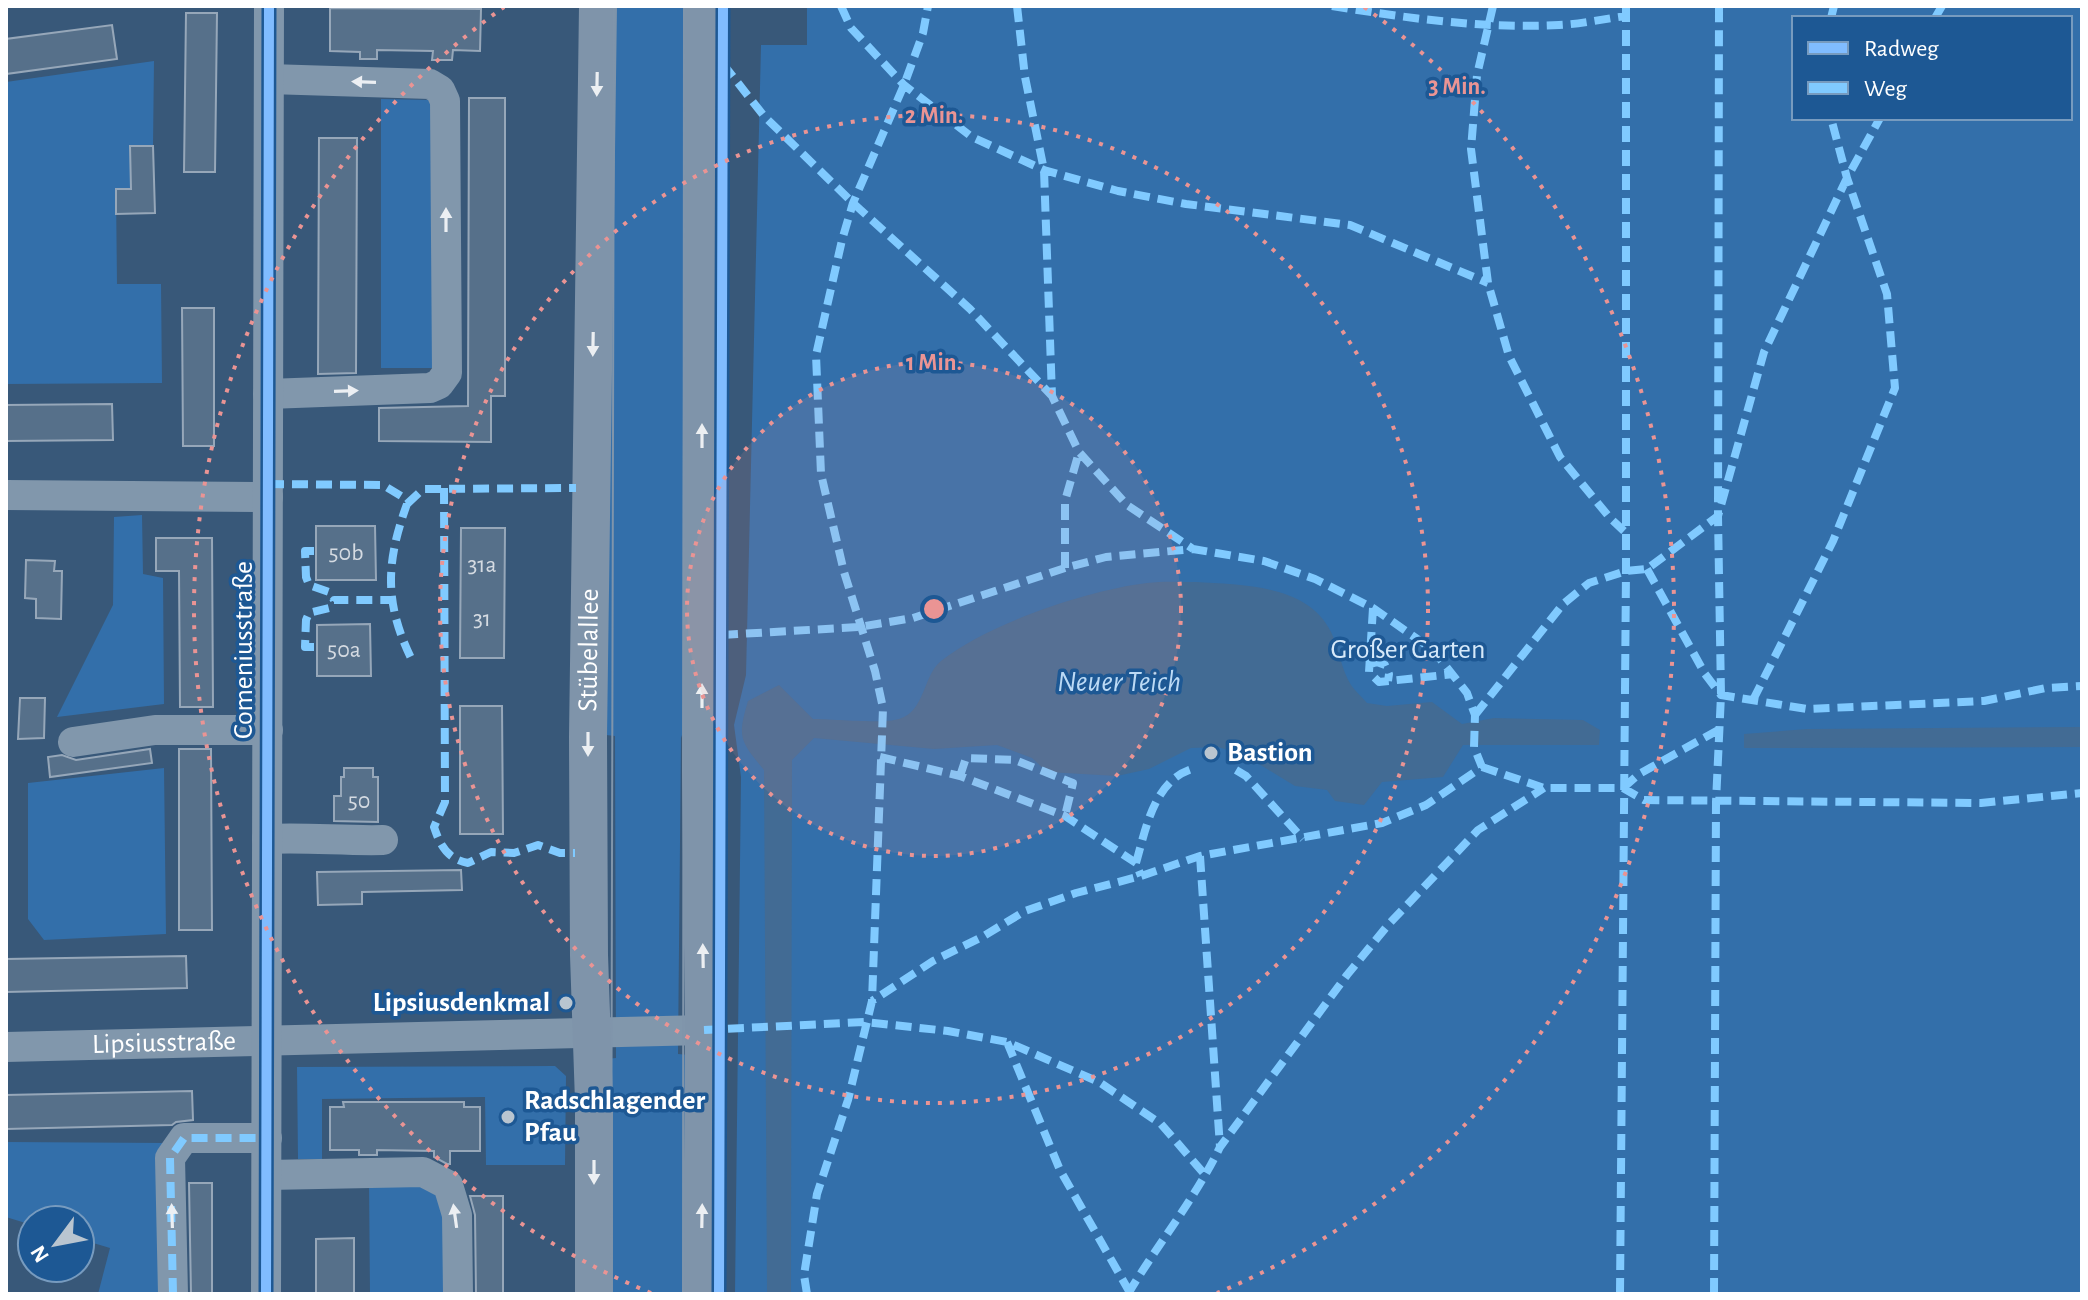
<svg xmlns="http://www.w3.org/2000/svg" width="2088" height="1300" viewBox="0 0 2088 1300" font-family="'Alegreya Sans',sans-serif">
	<rect width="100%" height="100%" fill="#385879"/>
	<path fill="#336faa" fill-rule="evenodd" d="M 608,6 L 692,6 L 689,735 L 682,735 L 681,738 L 678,1054 L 689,1055 L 686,1294 L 605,1294 L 606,1059 L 616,1058 L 615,736 L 606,735 Z
		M 807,6 L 2082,6 L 2082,1294 L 735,1294 L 741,777 L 734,725 L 746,675 L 761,45 L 807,45 ZM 1794,18 L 2070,18 L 2070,118 L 1794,118 Z
		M 154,61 L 153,146 L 130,147 L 131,189 L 116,190 L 117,284 L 161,284 L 162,383 L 6,384 L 6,82 Z
		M 381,99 L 432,100 L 436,368 L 381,368 Z
		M 142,515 L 143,574 L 163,578 L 164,704 L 57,717 L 113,605 L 114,517 Z
		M 164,768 L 166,934 L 44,940 L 28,919 L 28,783 Z
		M 555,1066 L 566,1076 L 565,1165 L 486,1165 L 485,1097 L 322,1099 L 322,1159 L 298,1159 L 297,1067 Z
		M 6,1142 L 166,1143 L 165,1294 L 98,1294 L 110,1248 L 80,1239 L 80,1220 L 32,1220 L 32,1225 L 6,1217 Z
		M 369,1179 L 441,1189 L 452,1294 L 370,1294 Z"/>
	<path fill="#426b94" d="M 1196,582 C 1241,585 1308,584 1331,632 C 1339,648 1341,669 1351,685 C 1355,691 1362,697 1367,703 L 1387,706 L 1432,702 L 1462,724 L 1494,718 L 1583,720 L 1600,730 L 1599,745 L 1463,745 L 1443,777 L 1382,782 L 1364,805 L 1335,801 L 1327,790 L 1295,786 L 1244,755 L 1218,747 L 1191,748 L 1149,769 L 1117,776 L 1047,772 L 1032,758 L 997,745 L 934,749 L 814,738 L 792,760 L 791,1294 L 767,1294 L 764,770 C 740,741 737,738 748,701 L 779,685 L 813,719 C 832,719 883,724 899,719 C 925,712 923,675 941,661 C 987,624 1088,590 1147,583 C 1163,581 1180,582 1196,582 Z
		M 2082,727 L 2082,747 L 1744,748 L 1744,734 L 1807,729 Z"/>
	<path fill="#56708a" stroke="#96a7b9" stroke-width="2" d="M 330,8 L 481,9 L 480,51 L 453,50 L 452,60 L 432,60 L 433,51 L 377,50 L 377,59 L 360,59 L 360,52 L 330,51 Z
		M 186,13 L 217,13 L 215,172 L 184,172 Z
		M 112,25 L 117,59 L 6,74 L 6,39 Z
		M 469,98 L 505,98 L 505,396 L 491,396 L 491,442 L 379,441 L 379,408 L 468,406 Z
		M 319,138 L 357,138 L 356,373 L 318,374 Z
		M 130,146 L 153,146 L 155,213 L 116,214 L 116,189 L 131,189 Z
		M 182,308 L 214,308 L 214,446 L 183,446 Z
		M 112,404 L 113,440 L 6,441 L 6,405 Z
		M 316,526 L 375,526 L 376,580 L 316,580 Z
		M 461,528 L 505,528 L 504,658 L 460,658 Z
		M 156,538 L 212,538 L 213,707 L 180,707 L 179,571 L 156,571 Z
		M 26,560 L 55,561 L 54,571 L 62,571 L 61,619 L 36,618 L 36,599 L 25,598 Z
		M 370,624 L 371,676 L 317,676 L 317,625 Z
		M 20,698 L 45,698 L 44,738 L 18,739 Z
		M 460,706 L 502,706 L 503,834 L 460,834 Z
		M 150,749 L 152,763 L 50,777 L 48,757 L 62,755 L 76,760 Z
		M 179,749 L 211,749 L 212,930 L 179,930 Z
		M 344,768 L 373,768 L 373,777 L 378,777 L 378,822 L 334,821 L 334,796 L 341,796 L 341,777 L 344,777 Z
		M 461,870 L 462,890 L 362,892 L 362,904 L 318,905 L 317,872 Z
		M 186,956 L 187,988 L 6,992 L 6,959 Z
		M 192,1091 L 193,1120 L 176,1122 L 172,1125 L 6,1129 L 6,1095 Z
		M 343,1102 L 464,1102 L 464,1107 L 480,1107 L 480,1151 L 450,1151 L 450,1164 L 447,1164 L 434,1157 L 434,1151 L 377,1150 L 377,1155 L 359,1155 L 359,1150 L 330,1150 L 330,1107 L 344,1107 Z
		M 189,1183 L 212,1183 L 212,1294 L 191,1294 Z
		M 470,1196 L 503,1196 L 503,1294 L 476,1294 L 475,1215 Z
		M 354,1238 L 354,1294 L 316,1294 L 316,1239 Z"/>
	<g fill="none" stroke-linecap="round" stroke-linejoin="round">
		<g stroke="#8197ac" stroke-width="30">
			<path d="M 268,394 L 430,388 L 439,384 L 447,373 L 445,101 L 440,90 L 430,84 L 269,79"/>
			<path d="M 6,495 L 268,497"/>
			<path d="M 73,742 L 155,730 L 268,730"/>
			<path d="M 267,839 C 306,837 344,841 383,840"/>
			<path id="s1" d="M 6,1047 L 704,1030"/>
			<path d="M 267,1175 L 423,1172 L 448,1185 L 457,1215 L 458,1294"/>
			<path d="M 173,1294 L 170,1158 L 184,1138 L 267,1138"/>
			<path d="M 266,1294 L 269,6"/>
		</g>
		<g stroke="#7f94aa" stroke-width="38">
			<path id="s2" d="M 594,1294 L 594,1101 L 589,955 L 588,737 L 598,6"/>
			<path d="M 702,1294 L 704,1030 L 701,772 L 703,6"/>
		</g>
		<path stroke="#8095ab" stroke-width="2" d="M 611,1294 L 614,6
			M 683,1294 L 684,6"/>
		<path stroke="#80caff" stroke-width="8" stroke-dasharray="16 8" stroke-linecap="butt" d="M 841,6 L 851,28 L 904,85 L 972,137 L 1044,170 L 1118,191 L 1186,204 L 1350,225 L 1488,283
			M 1017,6 L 1025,77 L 1044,170 L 1052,396 L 1079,452 L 1127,505 L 1193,549
			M 1332,6 C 1407,18 1482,29 1559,25 C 1581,24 1603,19 1626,16
			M 1493,6 L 1477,75 L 1471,149 L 1488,283 L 1509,356 L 1560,457 L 1610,518 L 1624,531
			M 1831,18 L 1834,6
			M 1935,18 L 1942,6
			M 723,64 L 764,116 L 853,203 L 970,309 L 1052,396
			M 268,484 L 383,485 L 401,496 L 407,504 C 386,562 384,602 411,658
			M 444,488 L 445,802 L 434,827 C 440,845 447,859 468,863 L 491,852 L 514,853 L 538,845 L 560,853 L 575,853
			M 407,504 L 423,489 L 576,488
			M 314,551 L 305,551 L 306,577 L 309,585 L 329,592 L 334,600
			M 1065,568 L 1065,501 L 1079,452
			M 1647,569 L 1705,674 L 1721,695 L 1807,709 L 1984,701 L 2046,688 L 2082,686
			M 1373,608 L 1369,672 L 1379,682 L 1454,674
			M 722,635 L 859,627 L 913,618 L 1065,568 L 1106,557 L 1193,549 L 1264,561 L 1315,579 L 1373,608 L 1433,650 L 1467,693 L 1475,715 L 1474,747 L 1482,767 L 1426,805 L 1382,823 L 1200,856 L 1141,876 L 1076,893 L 1025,911 L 982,937 L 933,961 L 872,1001
			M 314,647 L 305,647 L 306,620 L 309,613 L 329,608 L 334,600 L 391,600
			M 1371,664 L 1377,662 L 1385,665 L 1389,674 L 1388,681
			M 1753,700 L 1833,541 L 1895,388 L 1887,294 L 1847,178 L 1831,118
			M 1475,715 L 1563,604 L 1589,583 L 1626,571 L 1647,569 L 1718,516 L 1764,352 L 1847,178 L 1880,118
			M 880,757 L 960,776 L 1065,816 L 1136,863 L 1141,876
			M 1482,767 L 1544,788 L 1623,788 L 1644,800 L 1981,803 L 2082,793
			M 1236,770 L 1246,776 L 1303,839
			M 960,776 L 966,758 L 1015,760 L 1073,783 L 1065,816
			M 1623,788 L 1639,774 L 1720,729
			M 1200,856 L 1220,1147
			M 1136,863 C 1146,828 1154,781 1192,769
			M 704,1030 L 865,1022 L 948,1031 L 1007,1042 L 1099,1082 L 1161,1124 L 1206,1176
			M 1007,1042 L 1060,1170 L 1129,1291
			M 173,1294 L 170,1158 L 184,1138 L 267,1138
			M 807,1294 L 804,1275 L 817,1194 L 848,1100 L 872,1001 L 883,708 L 875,671 L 844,572 L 821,474 L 816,355 L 842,240 L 853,203 L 904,85 L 923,33 L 928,6
			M 1128,1294 C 1157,1245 1195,1199 1220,1147 L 1347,975 L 1388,925 L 1478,830 L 1544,788
			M 1620,1294 L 1626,571 L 1626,6
			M 1714,1294 L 1716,802 L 1721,695 L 1718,516 L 1719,6"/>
		<g stroke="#1d5894" stroke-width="15">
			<path id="cycleway" d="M 266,1294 L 269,6
				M 719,1294 L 723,6"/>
		</g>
		<use href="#cycleway" stroke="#80bcff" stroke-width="10"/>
	</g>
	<defs><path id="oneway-solid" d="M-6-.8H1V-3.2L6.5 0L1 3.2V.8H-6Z" transform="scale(2)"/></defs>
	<g fill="#eceff3">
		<use href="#oneway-solid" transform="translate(364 82) rotate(-178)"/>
		<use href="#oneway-solid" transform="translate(446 220) rotate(-90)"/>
		<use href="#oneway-solid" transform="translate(346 391) rotate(-2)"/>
		<use href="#oneway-solid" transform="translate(172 1216) rotate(-92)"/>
		<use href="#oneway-solid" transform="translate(455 1216) rotate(-98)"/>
	</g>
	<g fill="#eceff2">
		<use href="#oneway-solid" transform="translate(597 84) rotate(91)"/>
		<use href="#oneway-solid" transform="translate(593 344) rotate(91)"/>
		<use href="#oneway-solid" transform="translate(702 436) rotate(-90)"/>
		<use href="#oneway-solid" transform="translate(702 696) rotate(-90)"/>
		<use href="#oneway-solid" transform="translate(588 744) rotate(90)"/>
		<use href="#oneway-solid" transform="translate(703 956) rotate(-91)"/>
		<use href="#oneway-solid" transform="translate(594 1172) rotate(90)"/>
		<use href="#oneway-solid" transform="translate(702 1216) rotate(-89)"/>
	</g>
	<circle cx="934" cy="609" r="247" fill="#ea9494" fill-opacity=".12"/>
	<g fill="none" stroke="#ea9494" stroke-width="4" stroke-dasharray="4 8">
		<circle cx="934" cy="609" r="247"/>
		<circle cx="934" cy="609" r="494"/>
		<path d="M651 1293A740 740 0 0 1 504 7M1364 7A740 740 0 0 1 1217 1293"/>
	</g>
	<g fill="#b9c5d0" stroke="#1d5894" stroke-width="3">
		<circle cx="1211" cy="753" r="8"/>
		<circle cx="566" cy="1003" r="8"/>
		<circle cx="508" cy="1117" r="8"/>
	</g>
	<g text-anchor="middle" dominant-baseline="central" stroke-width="7" stroke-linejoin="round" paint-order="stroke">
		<g font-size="24" fill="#d5dbe2">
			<text x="346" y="553">50b</text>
			<text x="482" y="565">31a</text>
			<text x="482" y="619">31</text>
			<text x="344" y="650">50a</text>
			<text x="359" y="801">50</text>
		</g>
		<g font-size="28" fill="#fff" stroke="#1d5894">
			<text transform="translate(244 650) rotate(-90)">Comeniusstraße</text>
			<text stroke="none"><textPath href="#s2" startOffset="644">Stübelallee</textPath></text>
			<text stroke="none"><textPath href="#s1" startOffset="158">Lipsiusstraße</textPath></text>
		</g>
		<g font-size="28" fill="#d6e9fa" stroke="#1d5894">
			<text x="1408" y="650">Großer Garten</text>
		</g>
		<g font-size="28" font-weight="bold" fill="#fff" stroke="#1d5894" text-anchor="start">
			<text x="1227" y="753">Bastion</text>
			<text x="550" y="1003" text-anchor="end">Lipsiusdenkmal</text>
			<text x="524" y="1101">Radschlagender<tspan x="524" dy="32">Pfau</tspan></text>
		</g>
		<g font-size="30" font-style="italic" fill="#bcdaf5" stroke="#1d5894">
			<text x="1119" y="682">Neuer Teich</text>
		</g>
	</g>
	<circle cx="934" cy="609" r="12" fill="#ea9494" stroke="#1d5894" stroke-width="4"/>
	<g font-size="24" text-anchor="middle" font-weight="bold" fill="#ea9494" stroke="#1d5894" stroke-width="7" stroke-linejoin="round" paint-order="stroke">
		<text x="1457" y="94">3 Min.</text>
		<text x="934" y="123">2 Min.</text>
		<text x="934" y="370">1 Min.</text>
	</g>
	<rect width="2088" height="1300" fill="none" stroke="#ffffff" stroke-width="16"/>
	<rect x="1792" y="16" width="280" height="104" fill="#1d5894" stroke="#779bbf" stroke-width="2"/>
	<rect x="1808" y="42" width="40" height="12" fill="#80bcff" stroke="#779bbf" stroke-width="2"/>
	<text x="1864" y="56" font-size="24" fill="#ffffff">Radweg</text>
	<rect x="1808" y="82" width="40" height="12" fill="#80caff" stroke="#779bbf" stroke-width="2"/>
	<text x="1864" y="96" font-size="24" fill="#ffffff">Weg</text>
	<g transform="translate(56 1244) rotate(238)"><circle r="38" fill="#1d5894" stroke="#779bbf" stroke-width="2"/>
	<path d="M0-6L14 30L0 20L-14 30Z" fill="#b9c5d0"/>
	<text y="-12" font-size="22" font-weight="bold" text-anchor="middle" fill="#ffffff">N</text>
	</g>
</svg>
